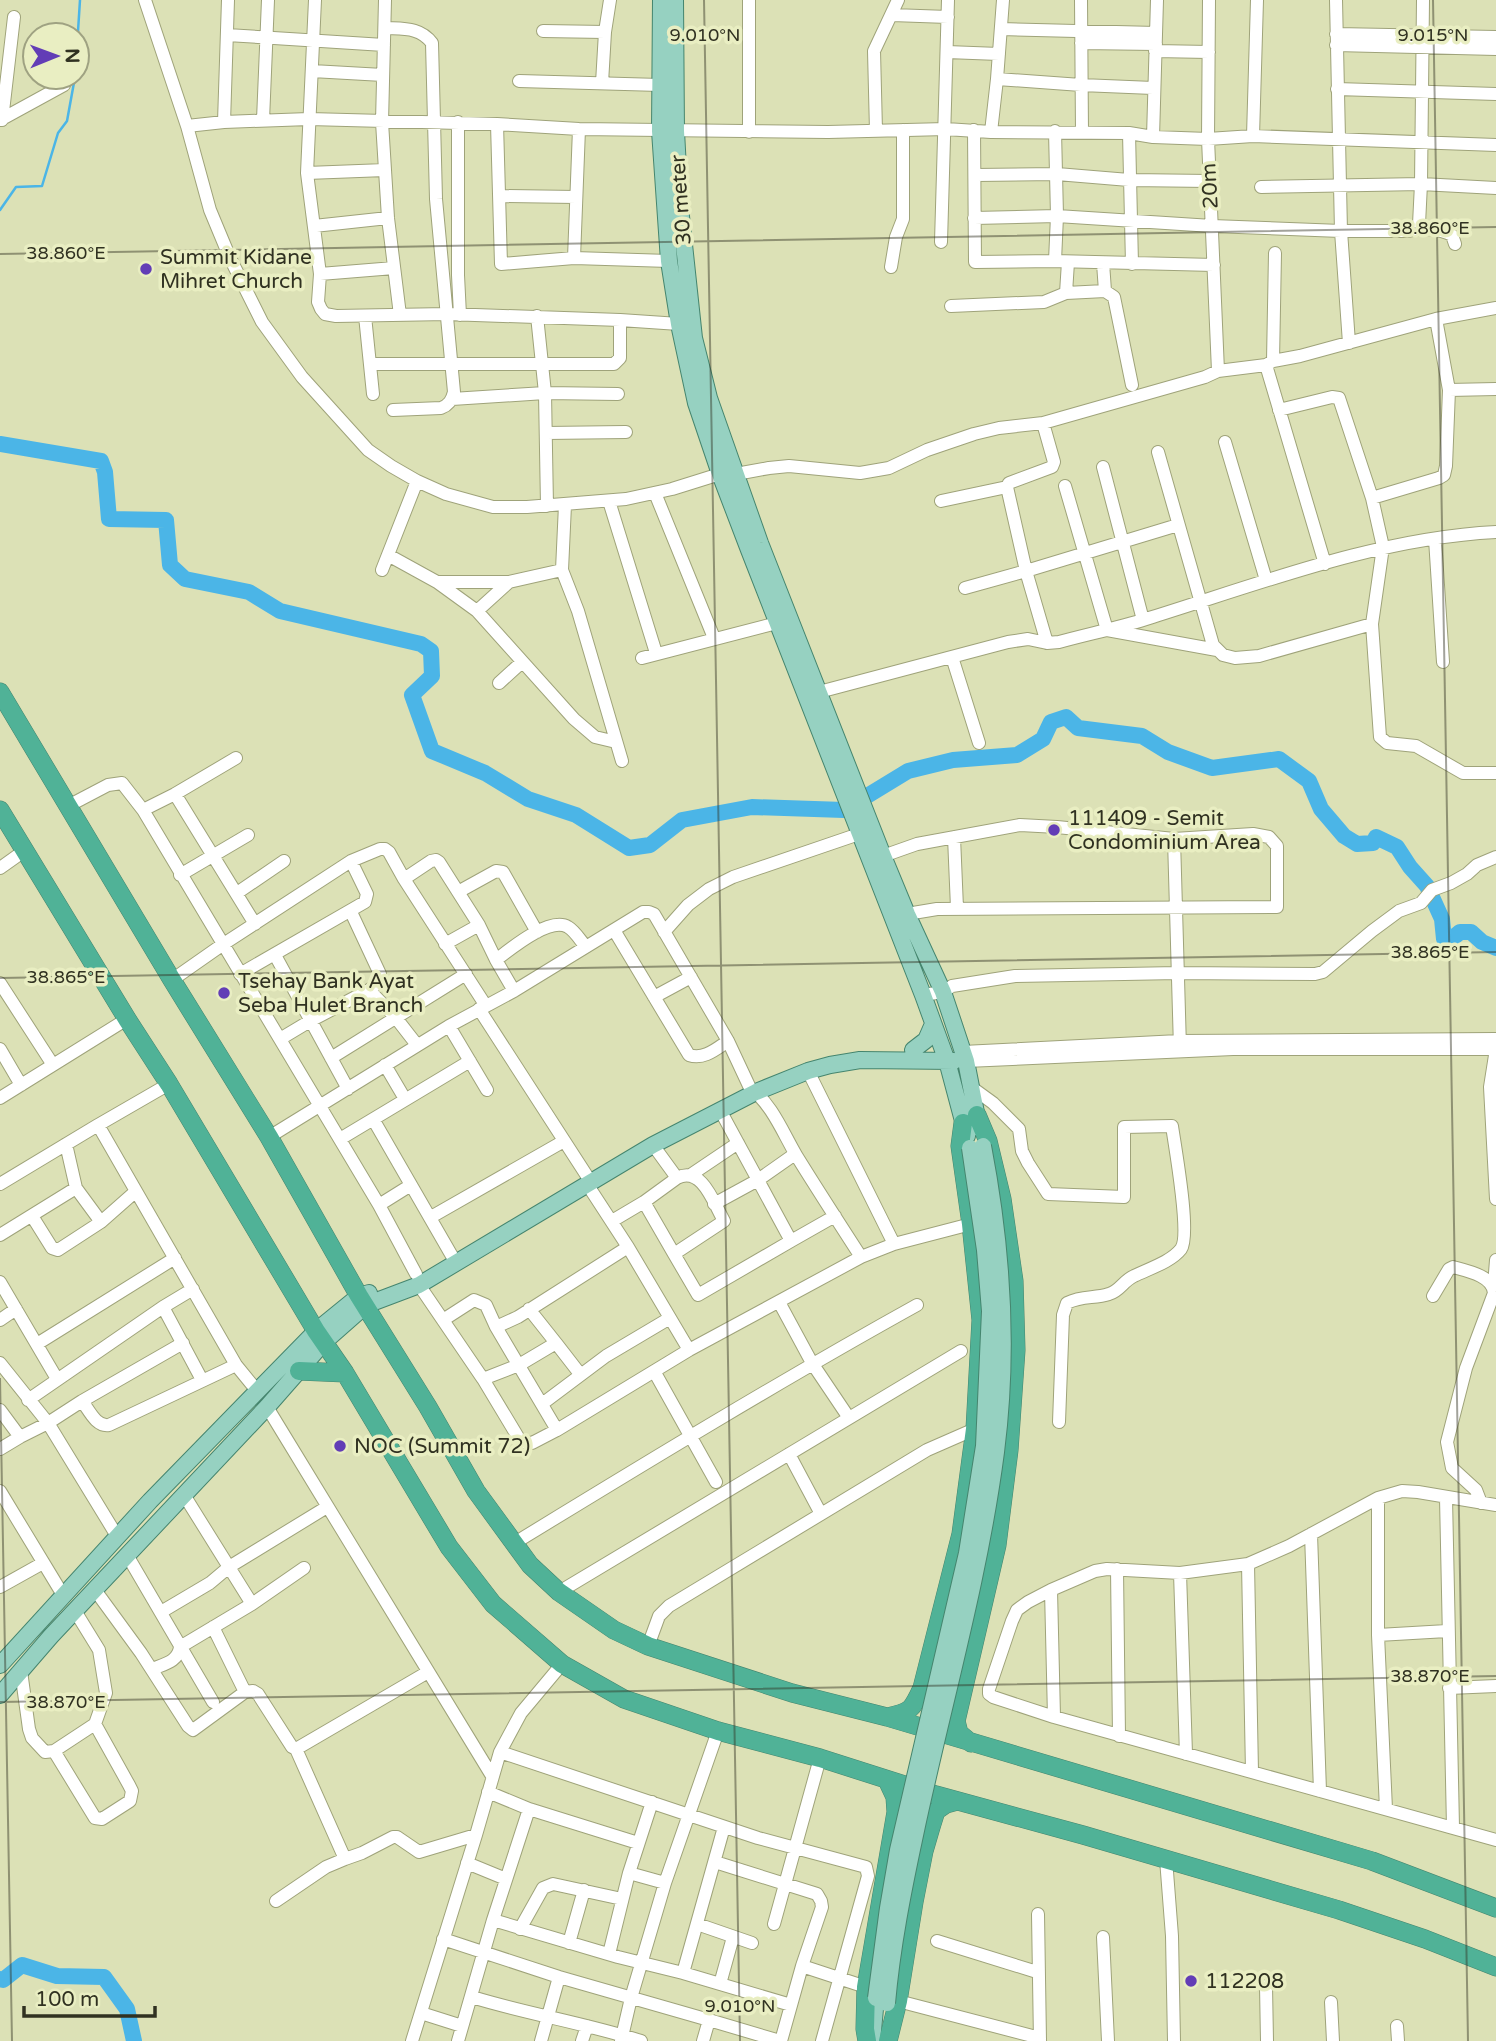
<svg xmlns="http://www.w3.org/2000/svg" width="1496" height="2041" viewBox="0 0 1496 2041" font-family="'Varela Round',sans-serif">
	<rect width="100%" height="100%" fill="#dce1b6"/>
	<g fill="none" stroke-linecap="round" stroke-linejoin="round">
		<path stroke="#4bb5e7" stroke-width="2.5" d="M 77,47 L 80,0
			M 0,210 L 16,187 L 42,186 L 58,133 L 67,121 L 75,77"/>
		<path stroke="#4bb5e7" stroke-width="16" d="M 0,444 L 101,461 L 105,472 L 109,519 L 166,520 L 170,565 L 185,579 L 249,592 L 280,611 L 421,644 L 431,651 L 432,676 L 412,695 L 432,751 L 485,773 L 528,799 L 576,815 L 629,848 L 650,845 L 682,820 L 752,807 L 844,810 L 908,771 L 953,760 L 1017,755 L 1043,739 L 1051,722 L 1066,717 L 1078,728 L 1142,736 L 1168,752 L 1212,768 L 1279,759 L 1309,781 L 1321,809 L 1344,836 L 1357,844 L 1373,843 L 1376,837 L 1397,847 L 1410,867 L 1427,886 L 1442,919 L 1444,939 L 1448,942 L 1460,932 L 1471,932 L 1482,942 L 1496,948
			M 0,1979 L 3,1980 L 22,1965 L 57,1976 L 104,1977 L 127,2009 L 134,2041"/>
		<g stroke="#9fa37a" stroke-width="14">
			<path id="minor" d="M 145,0 L 187,126 L 210,210 L 230,258 L 262,322 L 302,377 L 368,450 L 391,466 L 417,481 L 446,494 L 493,507 L 527,507 L 626,499 L 672,489 L 720,474 L 736,474 L 769,468 L 789,466 L 860,473 L 889,468 L 927,450 L 974,434 L 999,428 L 1043,423 L 1205,377 L 1218,371 L 1266,365 L 1273,361 L 1300,356 L 1436,319 L 1496,308
				M 315,0 L 307,173 L 320,274 L 318,302 L 321,309 L 325,314 L 336,316 L 447,314 L 620,320 L 679,324
				M 385,0 L 382,122 L 388,218 L 400,315
				M 749,0 L 749,132
				M 1081,0 L 1082,132
				M 1209,0 L 1208,139 L 1218,371
				M 1336,0 L 1341,231 L 1349,343
				M 892,15 L 948,17
				M 385,28 C 404,29 420,27 432,43 L 436,199 L 454,392 C 452,400 449,405 441,408 L 393,410
				M 1001,29 L 1156,33
				M 543,31 L 605,32
				M 1336,34 L 1496,37
				M 227,35 L 384,45
				M 1081,43 L 1156,44
				M 1336,45 L 1496,49
				M 1155,51 L 1209,52
				M 947,52 L 999,54
				M 312,71 L 383,75
				M 997,79 L 1003,0
				M 519,81 L 660,85
				M 602,83 L 605,32 L 610,0
				M 1337,89 L 1496,94
				M 0,120 L 64,85
				M 2,120 L 14,17
				M 263,120 L 268,0
				M 224,122 L 228,0
				M 458,122 L 458,275 L 460,315
				M 497,124 L 501,264 L 574,258 L 669,261
				M 187,126 L 224,122 L 309,119 L 497,124 L 579,129 L 828,132 L 946,129 L 991,132 L 1129,133 L 1153,137 L 1208,139 L 1253,136 L 1496,145
				M 974,130 L 975,262 L 1055,261 L 1214,265
				M 876,131 L 874,51 L 898,0
				M 991,132 L 997,79 L 1081,85 L 1153,88
				M 1129,133 L 1132,264
				M 1253,136 L 1257,0
				M 1153,137 L 1157,0
				M 307,173 L 385,170
				M 976,175 L 1057,174 L 1129,180 L 1210,181
				M 1261,187 L 1421,184 L 1496,188
				M 500,196 L 576,197
				M 974,218 L 1057,216 L 1212,226 L 1341,231 L 1408,231 C 1421,227 1440,229 1452,235 L 1455,244
				M 314,226 L 388,218
				M 1415,229 L 1419,224 L 1421,184 L 1423,0
				M 941,242 L 948,0
				M 574,258 L 579,129
				M 1055,261 L 1057,216 L 1055,131
				M 1103,263 L 1105,291 L 1114,297 L 1132,385
				M 891,267 L 896,237 L 903,219 L 903,130
				M 320,274 L 394,268
				M 1066,293 L 1105,291
				M 951,306 L 1044,302 L 1066,293 L 1068,262
				M 365,316 L 373,394
				M 537,316 L 545,393 L 547,506
				M 1273,361 L 1275,253
				M 370,364 L 614,364 L 620,358 L 620,320
				M 1266,365 L 1325,564
				M 1449,390 L 1496,389
				M 452,399 L 545,393 L 618,394
				M 1279,410 L 1332,397 L 1339,398 L 1372,498 L 1383,547 L 1372,624 L 1380,737 L 1387,743 L 1416,746 L 1463,773 L 1496,773
				M 1043,423 L 1054,462 L 1052,467 L 1009,483 L 1007,487 L 1026,571 L 1047,643
				M 546,433 L 626,432
				M 1225,442 L 1266,580
				M 1158,452 L 1213,645 L 1223,655 L 1235,658 L 1259,656 L 1372,624
				M 1103,467 L 1143,620
				M 1065,486 L 1107,630 L 1217,650
				M 655,493 L 714,638
				M 1372,498 L 1439,478 L 1444,475 L 1446,466 L 1449,390 L 1436,319
				M 609,501 L 656,653
				M 941,501 L 1007,487
				M 1435,539 L 1443,662
				M 388,555 L 437,582 L 477,611 L 574,719 L 595,737 L 616,742
				M 382,570 L 417,481
				M 562,570 L 578,611 L 622,761
				M 437,582 L 509,582
				M 965,588 L 1026,571 L 1178,525
				M 477,611 L 509,582 L 562,570 L 565,505
				M 952,657 L 979,743
				M 642,658 L 777,623
				M 499,683 L 522,662
				M 819,692 L 1008,642 L 1028,639 L 1047,643 L 1059,642 C 1088,634 1118,628 1146,619 C 1259,584 1377,538 1496,532
				M 175,794 L 236,758
				M 68,806 L 108,785 L 122,783 L 143,810 L 379,1205 L 416,1274
				M 143,810 L 175,794 L 255,924
				M 954,837 L 957,908
				M 1174,839 L 1180,1048
				M 883,856 L 917,844 L 1020,825 L 1057,827 L 1174,839 L 1253,834 L 1269,837 L 1277,846 L 1277,907 L 937,909 L 907,914
				M 0,868 L 24,851
				M 180,875 L 248,835
				M 404,879 L 431,861 L 436,860 L 439,862 L 479,925 L 496,960 L 514,991
				M 458,892 L 496,871 L 503,872 L 537,932
				M 237,893 L 284,861
				M 614,930 L 689,1055 C 704,1060 716,1049 728,1041
				M 664,932 L 688,905 L 709,889 L 733,877 L 859,834
				M 445,944 L 479,925
				M 275,955 L 348,1089
				M 496,960 C 510,949 550,916 568,927 C 575,931 580,940 586,947
				M 240,974 L 365,902 L 367,894 L 351,861
				M 172,980 L 222,945 L 351,861 L 380,849 L 385,849 L 389,852 L 404,879 L 486,1006
				M 0,983 L 53,1065
				M 369,990 L 396,1018 L 417,1045
				M 923,995 L 943,992 L 952,986 L 1015,976 L 1178,973 L 1315,974 L 1323,972 L 1372,931 L 1399,911 L 1421,903 L 1432,890 L 1451,883 L 1467,874 L 1477,865 L 1496,857
				M 654,997 L 691,977
				M 479,1009 L 587,1176
				M 449,1026 L 487,1090
				M 280,1039 L 310,1021 L 369,990 L 380,982 L 380,974 L 351,912
				M 0,1049 L 21,1085
				M 1496,1049 L 1490,1087 L 1496,1199
				M 963,1052 L 1179,1041 L 1496,1039
				M 331,1058 L 466,974
				M 966,1061 L 1233,1049 L 1496,1049
				M 385,1065 L 405,1099
				M 808,1071 L 894,1244
				M 971,1087 L 993,1103 L 1019,1129 L 1022,1151 L 1028,1163 L 1048,1194 L 1124,1197 L 1124,1127 L 1172,1126 C 1175,1147 1191,1235 1181,1249 C 1171,1262 1148,1269 1134,1276 C 1123,1281 1120,1291 1109,1294 C 1094,1299 1083,1295 1067,1303 L 1063,1315 L 1059,1422
				M 0,1098 L 127,1019
				M 373,1119 L 452,1256
				M 98,1125 L 169,1084
				M 269,1137 L 449,1026 L 514,991 L 643,912 L 649,912 L 654,914 L 728,1041 L 750,1088 C 772,1104 783,1133 796,1155 C 817,1189 839,1223 861,1257
				M 340,1139 L 470,1061
				M 66,1144 L 76,1188 L 101,1222
				M 653,1145 L 677,1178 C 702,1165 714,1204 724,1221 L 674,1254 L 644,1202 L 677,1178
				M 692,1174 L 738,1143
				M 0,1184 L 98,1125 L 236,1365 L 258,1392
				M 587,1184 L 628,1247 L 689,1350
				M 714,1204 L 758,1180 L 795,1154
				M 379,1205 L 411,1185
				M 32,1216 L 52,1248 L 58,1250 L 101,1222 L 135,1192
				M 431,1217 L 564,1141
				M 612,1221 L 644,1202
				M 0,1235 L 76,1188
				M 791,1241 L 835,1216
				M 674,1254 L 698,1295 L 791,1241 L 720,1110
				M 0,1282 L 57,1379
				M 419,1285 L 483,1379 L 521,1442 L 532,1443 L 557,1430 L 689,1350 L 861,1257 L 894,1244 L 971,1224
				M 1494,1286 L 1496,1260
				M 1433,1296 L 1449,1269 L 1453,1267 C 1468,1271 1493,1276 1494,1293 L 1466,1368 L 1447,1442 L 1452,1468 L 1476,1490 L 1481,1503
				M 779,1302 L 812,1363 L 849,1418
				M 163,1307 L 202,1380
				M 0,1320 L 16,1309
				M 443,1320 L 474,1300 L 486,1305 L 496,1327 L 557,1430
				M 496,1327 L 518,1317 L 628,1247
				M 556,1343 L 580,1374
				M 37,1344 L 175,1258
				M 0,1363 L 48,1423 L 82,1401 C 89,1410 96,1427 109,1425 L 236,1365
				M 654,1371 L 716,1482
				M 483,1379 L 519,1365 L 556,1343 L 529,1309
				M 28,1400 L 163,1307 L 193,1289
				M 82,1401 L 183,1343
				M 542,1404 L 606,1356 L 670,1318
				M 267,1407 L 492,1776
				M 0,1410 L 20,1437 L 48,1423 L 117,1536
				M 0,1449 L 20,1437
				M 789,1454 L 821,1514
				M 0,1491 L 63,1595
				M 184,1495 L 252,1604
				M 1378,1498 L 1378,1635 L 1386,1809
				M 1446,1498 L 1453,1827
				M 1496,1505 L 1418,1492 L 1402,1491 L 1378,1498 L 1289,1546 L 1248,1564 L 1180,1573 L 1107,1569 L 1095,1571 L 1051,1590 L 1028,1602 L 1017,1610 L 1012,1621 L 989,1689 L 989,1694 L 993,1697 L 1054,1717 L 1496,1840
				M 1311,1534 L 1320,1791
				M 513,1544 C 647,1462 780,1381 917,1305
				M 127,1555 L 213,1702
				M 1248,1564 L 1252,1772
				M 1117,1569 L 1119,1736
				M 1180,1573 L 1186,1754
				M 0,1587 L 43,1563
				M 95,1590 L 141,1653 L 188,1726 L 193,1730 L 245,1692 L 253,1691 L 258,1694 L 292,1747 L 296,1749 L 428,1672
				M 1051,1590 L 1054,1717
				M 559,1592 L 961,1351
				M 161,1612 L 210,1583 L 229,1567 L 327,1507
				M 213,1627 L 245,1692
				M 1378,1635 L 1447,1631
				M 648,1646 L 659,1616 L 669,1606 L 927,1450 L 975,1429
				M 152,1669 C 164,1664 178,1662 180,1647 L 252,1604 L 304,1568
				M 21,1671 L 29,1729 L 32,1738 L 45,1752 L 54,1751 L 95,1724 L 106,1693 L 99,1650 L 75,1611
				M 1449,1688 L 1496,1686
				M 296,1749 L 345,1859 L 362,1853 L 393,1837 L 397,1837 L 419,1852 L 476,1835
				M 54,1751 L 95,1818 L 102,1819 L 130,1801 L 132,1791 L 129,1785 L 95,1724
				M 500,1752 L 758,1838 L 866,1867 L 868,1876 L 822,2041
				M 488,1792 L 529,1809 L 638,1843
				M 1166,1859 L 1172,1936 L 1174,2041
				M 715,1862 L 817,1894 L 821,1901 L 822,1907 L 802,1966 L 781,2041
				M 467,1863 L 506,1879
				M 629,1873 L 665,1883
				M 276,1901 L 326,1867 L 345,1859
				M 1038,1914 L 1040,2041
				M 493,1920 L 618,1957 L 683,1973 L 791,2005
				M 697,1924 L 752,1943
				M 774,1924 L 820,1758
				M 520,1929 L 543,1888 L 553,1884 L 622,1899
				M 1103,1937 L 1108,2041
				M 443,1939 L 559,1977 L 709,2020
				M 937,1941 L 1037,1972
				M 569,1943 L 584,1890
				M 609,1954 L 629,1873 L 652,1802
				M 802,1966 L 866,1987
				M 683,1973 L 724,1827
				M 720,1984 L 733,1937
				M 1266,1986 L 1267,2041
				M 472,1997 C 527,2014 585,2023 641,2041
				M 898,2001 L 1040,2038
				M 1331,2002 L 1333,2041
				M 421,2013 L 462,2026
				M 1397,2026 L 1398,2041
				M 412,2041 L 476,1835 L 500,1752 L 521,1713 L 562,1664
				M 458,2041 L 493,1920 L 529,1809
				M 541,2041 L 559,1977
				M 582,2041 L 587,2026
				M 621,2041 L 631,1998 L 665,1883 L 718,1731
				M 703,2041 L 709,2020 L 780,2041"/>
		</g>
		<g stroke="#45856e" stroke-width="18">
			<path id="major" d="M 661,0 L 660,131 L 669,261 L 679,324 L 696,403 L 720,474 L 749,550 L 923,995 L 947,1061 L 967,1136
				M 675,0 L 676,131 L 680,207 L 694,338 L 709,398 L 760,543 L 883,856 L 907,914 L 943,992 L 966,1061 L 979,1128
				M 913,1050 L 926,1040 L 933,1024
				M 0,1665 L 150,1501 L 316,1331 L 359,1296 L 369,1293
				M 0,1695 L 51,1636 L 267,1407 L 324,1342 L 366,1305 L 419,1285 L 653,1145 L 756,1092 L 808,1071 L 830,1065 L 860,1060 L 954,1061
				M 872,2041 L 876,1998"/>
		</g>
		<g stroke="#45856e" stroke-width="19">
			<path id="highway" d="M 0,692 L 172,980 L 269,1137 L 359,1296 L 428,1407 L 476,1491 L 530,1565 L 559,1592 L 614,1630 L 648,1646 L 792,1693 L 887,1717 L 1372,1861 L 1496,1908
				M 0,810 L 127,1019 L 169,1084 L 316,1331 L 345,1373 L 449,1547 L 493,1604 L 562,1664 L 624,1699 L 718,1731 L 820,1758 L 936,1795 L 1083,1835 L 1339,1910 L 1425,1939 L 1496,1967
				M 299,1371 L 345,1373
				M 887,1717 C 911,1712 912,1710 922,1688 L 961,1534 L 975,1429 L 981,1320 L 971,1224 L 960,1146 L 963,1123
				M 971,1743 L 959,1733 L 956,1721 L 997,1545 L 1009,1450 L 1016,1350 L 1014,1281 L 1002,1199 L 988,1141 L 977,1115
				M 867,2041 L 865,2029 L 866,1987 L 896,1812 L 895,1797 L 887,1780
				M 888,2041 L 898,2001 L 914,1902 L 924,1851 L 931,1827 L 936,1811 L 946,1804 L 957,1801"/>
		</g>
		<use href="#minor" stroke="#fff" stroke-width="12"/>
		<use href="#major" stroke="#96d1c1" stroke-width="16"/>
		<use href="#highway" stroke="#50b297" stroke-width="18"/>
		<g stroke="#45856e" stroke-width="18" stroke-linecap="butt">
			<path id="major-bridge" d="M 876,1998 L 888,1908 L 898,1850 L 967,1553 L 984,1446 L 990,1311 L 985,1250 L 970,1148
				M 887,2003 C 892,1946 903,1891 915,1835 C 942,1707 979,1582 996,1452 C 1009,1351 1002,1245 983,1146"/>
		</g>
		<use href="#major-bridge" stroke="#96d1c1" stroke-width="16"/>
	</g>
	<path fill="none" stroke="#303121" stroke-width="2" stroke-opacity="0.45" d="M 704,0 L 740,2041M 1433,0 L 1468,2041M 0,254 L 1496,227M 0,978 L 1496,952M 0,1378 L 12,2041M 0,1702 L 1496,1676"/>
	<g fill="#623db6" stroke="#e9eec2" stroke-width="2.5">
		<circle cx="146" cy="269" r="7"/>
		<circle cx="1054" cy="830" r="7"/>
		<circle cx="224" cy="993" r="7"/>
		<circle cx="340" cy="1446" r="7"/>
		<circle cx="1191" cy="1981" r="7"/>
	</g>
	<g text-anchor="middle" dominant-baseline="central" stroke-width="7" stroke-linejoin="round" paint-order="stroke">
		<g font-size="21" fill="#303121" stroke="#e9eec2">
			<text transform="translate(1210 186) rotate(-93)">20m</text>
			<text transform="translate(681 200) rotate(-94)">30 meter</text>
		</g>
		<g font-size="21" fill="#303121" stroke="#e9eec2" text-anchor="start">
			<text x="160" y="257">Summit Kidane<tspan x="160" dy="24">Mihret Church</tspan></text>
			<text x="1068" y="818">111409 - Semit<tspan x="1068" dy="24">Condominium Area</tspan></text>
			<text x="238" y="981">Tsehay Bank Ayat<tspan x="238" dy="24">Seba Hulet Branch</tspan></text>
			<text x="354" y="1446">NOC (Summit 72)</text>
			<text x="1205" y="1981">112208</text>
		</g>
	</g>
	<g font-size="18" text-anchor="middle" fill="#303121" stroke="#e9eec2" stroke-width="7" stroke-linejoin="round" paint-order="stroke">
		<text x="705" y="41">9.010°N</text>
		<text x="1433" y="41">9.015°N</text>
		<text x="1430" y="234">38.860°E</text>
		<text x="66" y="259">38.860°E</text>
		<text x="1430" y="958">38.865°E</text>
		<text x="66" y="983">38.865°E</text>
		<text x="1430" y="1682">38.870°E</text>
		<text x="66" y="1708">38.870°E</text>
		<text x="740" y="2012">9.010°N</text>
	</g>
	<g transform="translate(56 56) rotate(89)"><circle r="33" fill="#e9eec2" stroke="#9fa282" stroke-width="2"/>
	<path d="M0-5L12 26L0 18L-12 26Z" fill="#623db6"/>
	<text y="-10" font-size="19" font-weight="bold" text-anchor="middle" fill="#303121">N</text>
	</g>
	<path d="M24 2006v10h131v-10" fill="none" stroke="#303121" stroke-width="3.5"/>
	<text x="35" y="2006" font-size="21" fill="#303121" stroke="#e9eec2" stroke-width="5" paint-order="stroke">100 m</text>
</svg>
